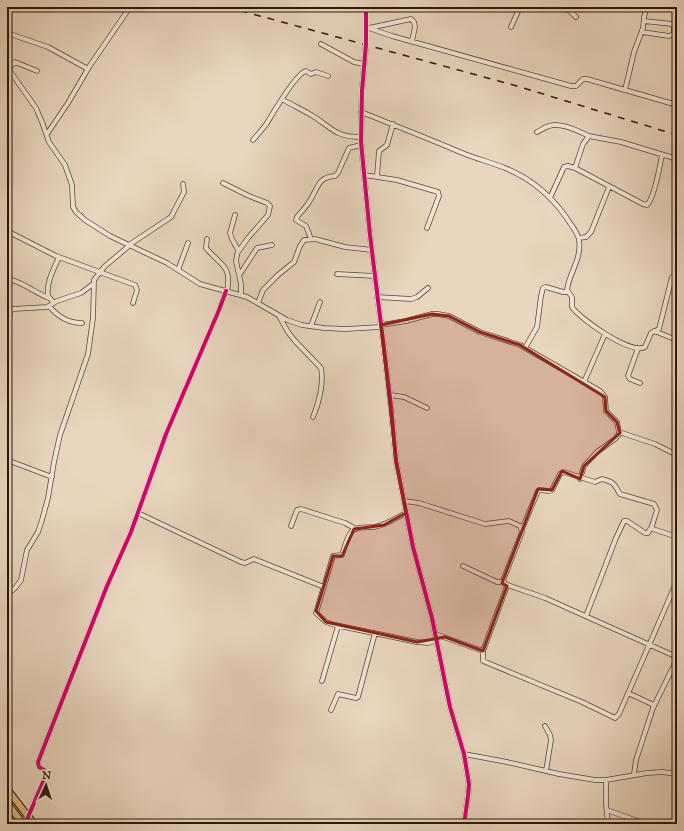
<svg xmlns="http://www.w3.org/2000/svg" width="684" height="831" viewBox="0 0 684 831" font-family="'IM FELL Great Primer',serif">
	<rect width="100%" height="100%" fill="#e8d6be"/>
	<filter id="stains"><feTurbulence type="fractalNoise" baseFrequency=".005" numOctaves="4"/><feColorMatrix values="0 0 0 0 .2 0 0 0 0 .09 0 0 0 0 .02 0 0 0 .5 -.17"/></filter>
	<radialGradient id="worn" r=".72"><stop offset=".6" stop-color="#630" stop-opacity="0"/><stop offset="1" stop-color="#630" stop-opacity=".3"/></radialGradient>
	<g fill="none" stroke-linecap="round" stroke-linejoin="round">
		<g stroke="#594838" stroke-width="5.5">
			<path id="minor" d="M 558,7 L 570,11 L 576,17
				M 366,27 L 392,36 L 571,86 L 576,86 L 583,79 L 587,79 L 677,105
				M 511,27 L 520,7
				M 369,28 L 411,19 L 414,22 L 415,27 L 412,41
				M 642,32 L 669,36 L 674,34 L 674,27 L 672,24 L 644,21
				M 7,33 L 48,47 L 88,69
				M 321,44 L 354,62 L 364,64
				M 7,67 L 36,108 L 42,122 L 49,142 L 65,165 L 72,185 L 73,207 L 76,212 L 85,220 L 110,236 L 167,263 L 200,284 L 247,297 L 287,320 L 302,325 L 324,328 L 345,329 L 381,327
				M 8,69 L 15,62 L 37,71
				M 625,90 L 634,52 L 643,28 L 644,17 L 647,7
				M 282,99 C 292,105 303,110 313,116 C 332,128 335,137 361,137
				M 361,112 C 394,125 427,138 460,152 C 474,158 490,162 505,168 C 530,178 551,196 566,217 C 570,224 578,232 579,240 C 582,259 569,273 567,290 L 572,297 L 572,307 C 580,319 631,355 645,347 L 651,333 L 659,329 L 672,277 L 677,274
				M 537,132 C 541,130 545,127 549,126 C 561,122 578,131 589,136
				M 47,134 L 68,103 L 89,67 L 130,7
				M 253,140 C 258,134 263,129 267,123 C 273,113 297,72 306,71 L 311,74 L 316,72 L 328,76
				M 575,168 L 583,144 L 589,136 L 621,142 L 677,159
				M 364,175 L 397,180 L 438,192 L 439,196 L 427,228
				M 377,176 L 379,151 L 387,145 L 393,124
				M 223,183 L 249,196 L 267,203 L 270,206 L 268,215 L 248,238 L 238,252
				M 550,198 L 564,167 L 568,166 L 575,168 L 643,204 L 647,205 C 654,198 660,166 662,155
				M 235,215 L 230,233 L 232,239 L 238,250 L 236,261 L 241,284 L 241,295
				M 7,231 L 56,256 L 135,285 L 137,290 L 133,303
				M 579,238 L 586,237 L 591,232 L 609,187
				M 207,239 L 206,248 C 221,266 232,265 227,291
				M 311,239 L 306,226 L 296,220 L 297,217 C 301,212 306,207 309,202 C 318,189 317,177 335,176 L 338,173 L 349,148 L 361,145
				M 129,245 L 171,217 L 184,192 L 183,184
				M 178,270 L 188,243
				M 240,274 L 257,248 L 272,245
				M 337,274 L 375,276
				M 7,279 C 18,279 37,294 49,298
				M 377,297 L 411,299 L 417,297 L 428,288
				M 54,303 L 48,296 C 46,282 54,269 59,257
				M 258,303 L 263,290 L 278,275 L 294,262 L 300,246 L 304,240 L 315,239 L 345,247 L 372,250
				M 49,306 C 58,317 68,323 82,323
				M 7,314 L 13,309 L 47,307 L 57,301 L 81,293 L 93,284
				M 279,316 L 288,332 L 295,341 L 321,368 C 324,383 319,403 313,417
				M 381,325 L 406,321 L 432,314 L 438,314 L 449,316 L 480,332 L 520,345 L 600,391 L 605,397 L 606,411 L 617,422 L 619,432 L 655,444 L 677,455
				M 311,326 L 320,302
				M 654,331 L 677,340
				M 525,348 L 537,327 L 541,296 L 543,288 L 546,287 L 563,292 L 567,292
				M 638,348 L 628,376 L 630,379 L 640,383
				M 584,382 L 605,334
				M 390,395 L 404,397 L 427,408
				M 7,460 L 52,477
				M 580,479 L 584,466 L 597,452 L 615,439 L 620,433
				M 404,501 L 419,503 L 485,524 L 509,521 L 520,526 L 522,532 L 504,578 L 503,582 L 505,584 L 545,598 L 677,657
				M 138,513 L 241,562 L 245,563 L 254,559 L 324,587
				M 406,513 C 395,519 386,525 374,527 C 367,528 357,526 352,531 C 346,538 345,547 342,555 L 333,556 L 316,613 L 326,622 L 335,625 L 417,642 L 428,643 L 437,640
				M 291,526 L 297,510 L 301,509 L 345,523 L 356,529
				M 522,529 L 538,491 L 540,490 L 549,491 L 552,490 L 560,474 L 564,472 L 595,482 L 602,479 C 616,483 613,483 620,494 L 654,504 L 657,510 L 651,529
				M 463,566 L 497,582 L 503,582
				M 507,586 L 483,651 L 483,661 L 582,702 L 615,718 L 619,714 L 677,581
				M 7,595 L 16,587 L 21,580 L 27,550 L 38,532 L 42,520 L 48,498 L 54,462 L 60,435 L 88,354 L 93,318 L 94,280 L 104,267 L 130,245
				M 586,616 L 616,538 L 624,521 L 627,521 L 645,533 L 648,533 L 650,529 L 653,529 L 677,537
				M 435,634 L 483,651
				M 322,681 L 338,626
				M 628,693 L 654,705
				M 331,710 L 338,694 L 356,698 L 358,697 L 375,633
				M 545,726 L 550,735 L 551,740 L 546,771
				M 464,754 L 507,762 L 559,774 L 595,780 L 606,780 L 647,773 L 662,772 L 677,774
				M 634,774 L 636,760 L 653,708 L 677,659
				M 606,780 L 606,805 L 608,824
				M 607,810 L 646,824
				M 7,821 L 12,824
				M 25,824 L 46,775 L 44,770 L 39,767 L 38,762 L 107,586 L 131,532 L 166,434 L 219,310 L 226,291
				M 675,824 L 677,818"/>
		</g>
		<g stroke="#594838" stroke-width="6">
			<path id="tertiary" d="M 366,7 L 366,44 L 362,91 L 361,142 L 370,235 L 391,406 L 396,461 L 413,547 L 432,618 L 450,707 L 464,754 L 469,784 L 468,796 L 464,824"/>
		</g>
		<g stroke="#29190c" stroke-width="8">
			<path id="trunk" d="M 7,789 L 34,824
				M 7,803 L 23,824"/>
		</g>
		<use href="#minor" stroke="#f0e4d5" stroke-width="4"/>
		<use href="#tertiary" stroke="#f0e4d5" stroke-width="5"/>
		<use href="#trunk" stroke="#e4bb7f" stroke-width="6"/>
		<path stroke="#29190c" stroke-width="1.5" stroke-dasharray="7 7" stroke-linecap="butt" d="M 227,7 L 517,86 L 677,135"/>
		<g stroke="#f0e4d5" stroke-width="6">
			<path id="cycleway" d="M 366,7 L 366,44 L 362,91 L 361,142 L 370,235 L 391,406 L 396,461 L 413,547 L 432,618 L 450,707 L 464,754 L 469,784 L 468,796 L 464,824
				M 25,824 L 46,775 L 44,770 L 39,767 L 38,762 L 107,586 L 131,532 L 166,434 L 219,310 L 226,291"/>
		</g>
		<use href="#cycleway" stroke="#d6006c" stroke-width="4"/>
	</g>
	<path fill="#8f2418" fill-opacity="0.2" stroke="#8f2418" stroke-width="3" stroke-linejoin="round" d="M 432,314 L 449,316 L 480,332 L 520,345 L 605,397 L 606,411 L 617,422 L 620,433 L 584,466 L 580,479 L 562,471 L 552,490 L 538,489 L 502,583 L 507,586 L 483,651 L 445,637 L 417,642 L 326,622 L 316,611 L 333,556 L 342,556 L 354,529 L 384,525 L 406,513 L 396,461 L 381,325 Z"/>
	<rect width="684" height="831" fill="none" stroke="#e8d6be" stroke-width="24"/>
	<rect x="8" y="8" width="668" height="815" fill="none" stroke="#29190c" stroke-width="2"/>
	<rect x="12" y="12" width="660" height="807" fill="none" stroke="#29190c"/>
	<g transform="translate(46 785) rotate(3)" stroke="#f0e4d5" stroke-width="3" paint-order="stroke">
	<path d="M0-3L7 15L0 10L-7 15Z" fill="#29190c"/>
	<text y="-6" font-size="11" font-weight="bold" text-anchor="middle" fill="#29190c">N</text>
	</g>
	<rect width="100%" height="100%" filter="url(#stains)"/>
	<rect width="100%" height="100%" fill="url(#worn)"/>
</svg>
